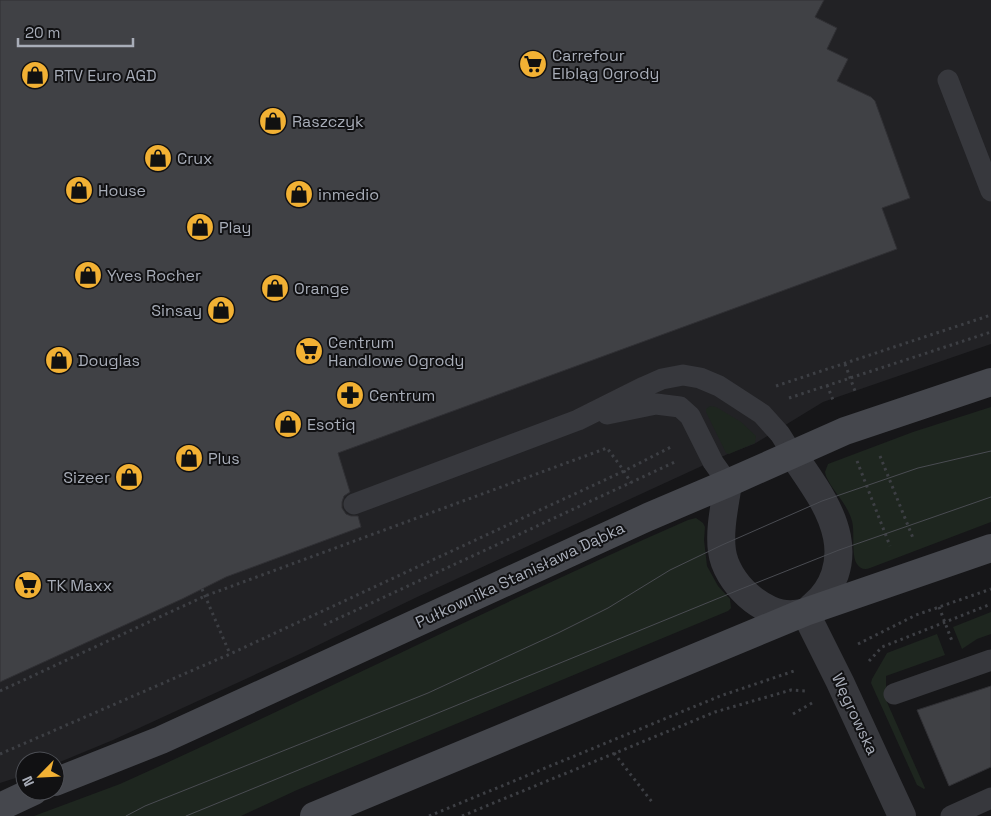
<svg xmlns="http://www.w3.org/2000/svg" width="991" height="816" viewBox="0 0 991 816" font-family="'Space Grotesk',sans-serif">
	<rect width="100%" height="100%" fill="#161618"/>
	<path fill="#222225" d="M 0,0 L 991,0 L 991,344 L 823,402 L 754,444 L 730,453 L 415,598 L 302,653 L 113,740 L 55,764 L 55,761 L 25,761 L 25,775 L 0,783 Z"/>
	<path fill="#1e261f" d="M 710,406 L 716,407 L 741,422 L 756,436 L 755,443 L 729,454 L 726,453 L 706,412 L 706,409 Z
		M 991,407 L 991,522 L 870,568 C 865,570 860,569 857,564 C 851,556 855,532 852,521 C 847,503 833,492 826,476 L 825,472 L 828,464 L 913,432 Z
		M 696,518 L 703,523 L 705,527 L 704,540 L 707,566 L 718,586 L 730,599 L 731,608 L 728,611 L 297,790 L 241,816 L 34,816 L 120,784 L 162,765 C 338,684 511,598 688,520 Z
		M 991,612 L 991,634 L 977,639 L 962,649 L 953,627 Z
		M 937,634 L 945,655 L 886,676 L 886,700 L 925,788 L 924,789 L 917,785 L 871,683 L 872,679 L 887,653 Z"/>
	<path fill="#404145" stroke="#303034" d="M 0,0 L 824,0 L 815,17 L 837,28 L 827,49 L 848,59 L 837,81 L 871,97 L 875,101 L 910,198 L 882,208 L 897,249 L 338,453 L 350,492 L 344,496 L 342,502 L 342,508 L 346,514 L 351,516 L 358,516 L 361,527 L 226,577 L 182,599 L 0,682 Z
		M 991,686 L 991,767 L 949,786 L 917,710 Z"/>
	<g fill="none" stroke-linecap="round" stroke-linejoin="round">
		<path stroke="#3d3f44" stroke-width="3" stroke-dasharray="2.5 4" stroke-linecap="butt" d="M 845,364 L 855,391
			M 827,385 L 833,400
			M 776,386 L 991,315
			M 789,398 L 991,332
			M 880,456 L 913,538
			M 857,461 L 890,546
			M 202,589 L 230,654
			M 939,607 L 952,641
			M 324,625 L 677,461
			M 858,644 L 916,615 L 991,589
			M 869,661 L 882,647 L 991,604
			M 0,691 L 205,596 L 607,448 L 624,471 L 631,483
			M 793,714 L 812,703
			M 614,753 L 652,802
			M 0,754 L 230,654 L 624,471 L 671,447
			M 429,816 L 720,696 L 797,670
			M 462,816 L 715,712 L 791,690 L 806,691"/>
		<path stroke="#37383d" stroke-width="21" d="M 948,80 L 991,191
			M 607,414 L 656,404 L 680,407 L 690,416 L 713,462 L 728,483
			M 354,504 L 578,420 L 644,387 L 662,379 L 683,375 L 700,378 L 719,386 L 762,414 L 780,434 L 792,453
			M 894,694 L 991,660
			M 951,816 L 991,798"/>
		<path stroke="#37383d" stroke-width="28" d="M 728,483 C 725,505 719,529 722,551 C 726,582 763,617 794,614 C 797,613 802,614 805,612 C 808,611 812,607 814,605 C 834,588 842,563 837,537 C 831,506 809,479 792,453
			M 805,612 L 840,682 L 902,816"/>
		<path stroke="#45474d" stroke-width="28" d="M 55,782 L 161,740 L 648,517 L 728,483 L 845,431 L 991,382
			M 0,807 L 34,791
			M 314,816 L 805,612 L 991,548"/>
		<path stroke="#4a4c52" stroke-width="1" d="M 126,816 L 145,806 L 428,693 L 558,633 L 608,608 L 670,570 L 722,545 L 822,501 L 918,468 L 991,451
			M 186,816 L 741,589 L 839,550 L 991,497"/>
	</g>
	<defs>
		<g id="supermarket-disc" transform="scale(1.4375)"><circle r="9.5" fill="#f2b134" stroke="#111113"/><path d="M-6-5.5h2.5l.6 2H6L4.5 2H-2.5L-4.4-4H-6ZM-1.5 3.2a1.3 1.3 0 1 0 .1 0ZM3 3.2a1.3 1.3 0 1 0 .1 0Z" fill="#111"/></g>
		<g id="shop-disc" transform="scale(1.4375)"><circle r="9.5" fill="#f2b134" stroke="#111113"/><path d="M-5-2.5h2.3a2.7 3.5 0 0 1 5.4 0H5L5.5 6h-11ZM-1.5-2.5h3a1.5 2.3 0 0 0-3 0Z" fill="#111"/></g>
		<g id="pharmacy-disc" transform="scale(1.4375)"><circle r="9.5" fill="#f2b134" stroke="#111113"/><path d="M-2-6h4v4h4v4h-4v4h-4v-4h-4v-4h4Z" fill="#111"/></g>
	</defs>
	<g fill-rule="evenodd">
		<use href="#supermarket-disc" x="533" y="64"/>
		<use href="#shop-disc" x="35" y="75"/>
		<use href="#shop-disc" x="273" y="121"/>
		<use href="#shop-disc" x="158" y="158"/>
		<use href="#shop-disc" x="79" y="190"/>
		<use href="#shop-disc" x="299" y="194"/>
		<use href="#shop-disc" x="200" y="227"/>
		<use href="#shop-disc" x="88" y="275"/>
		<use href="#shop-disc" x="275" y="288"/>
		<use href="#shop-disc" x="221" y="310"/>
		<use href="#supermarket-disc" x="309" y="351"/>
		<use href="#shop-disc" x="59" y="360"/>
		<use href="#pharmacy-disc" x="350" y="395"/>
		<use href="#shop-disc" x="288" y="424"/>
		<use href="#shop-disc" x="189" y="458"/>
		<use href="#shop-disc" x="129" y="477"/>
		<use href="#supermarket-disc" x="28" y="585"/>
	</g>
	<g text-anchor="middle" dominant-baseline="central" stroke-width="4" stroke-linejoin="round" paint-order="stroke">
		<g font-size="16" fill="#a8adb8" stroke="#111113" text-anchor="start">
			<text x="552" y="55">Carrefour<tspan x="552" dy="18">Elbląg Ogrody</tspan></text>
			<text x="54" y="75">RTV Euro AGD</text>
			<text x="292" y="121">Raszczyk</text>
			<text x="177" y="158">Crux</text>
			<text x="98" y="190">House</text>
			<text x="318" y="194">inmedio</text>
			<text x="219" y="227">Play</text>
			<text x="107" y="275">Yves Rocher</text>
			<text x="294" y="288">Orange</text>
			<text x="202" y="310" text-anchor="end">Sinsay</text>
			<text x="328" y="342">Centrum<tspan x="328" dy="18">Handlowe Ogrody</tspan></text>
			<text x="78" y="360">Douglas</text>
			<text x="369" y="395">Centrum</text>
			<text x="307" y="424">Esotiq</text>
			<text x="208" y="458">Plus</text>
			<text x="110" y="477" text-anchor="end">Sizeer</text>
			<text x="47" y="585">TK Maxx</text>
		</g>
		<g font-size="16" fill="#a8adb8" stroke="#111113">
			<text transform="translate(520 575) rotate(-25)">Pułkownika Stanisława Dąbka</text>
			<text transform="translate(855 714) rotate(65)">Węgrowska</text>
		</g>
	</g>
	<g transform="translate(40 776) rotate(246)"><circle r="24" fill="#111113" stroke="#4d4f55"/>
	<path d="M0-4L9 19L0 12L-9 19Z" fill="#f2b134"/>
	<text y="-8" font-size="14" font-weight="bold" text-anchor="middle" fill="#a8adb8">N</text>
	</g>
	<path d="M18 38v8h115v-8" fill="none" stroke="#a8adb8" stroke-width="2.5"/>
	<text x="25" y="38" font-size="15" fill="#a8adb8" stroke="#111113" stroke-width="4" paint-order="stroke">20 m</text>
</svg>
